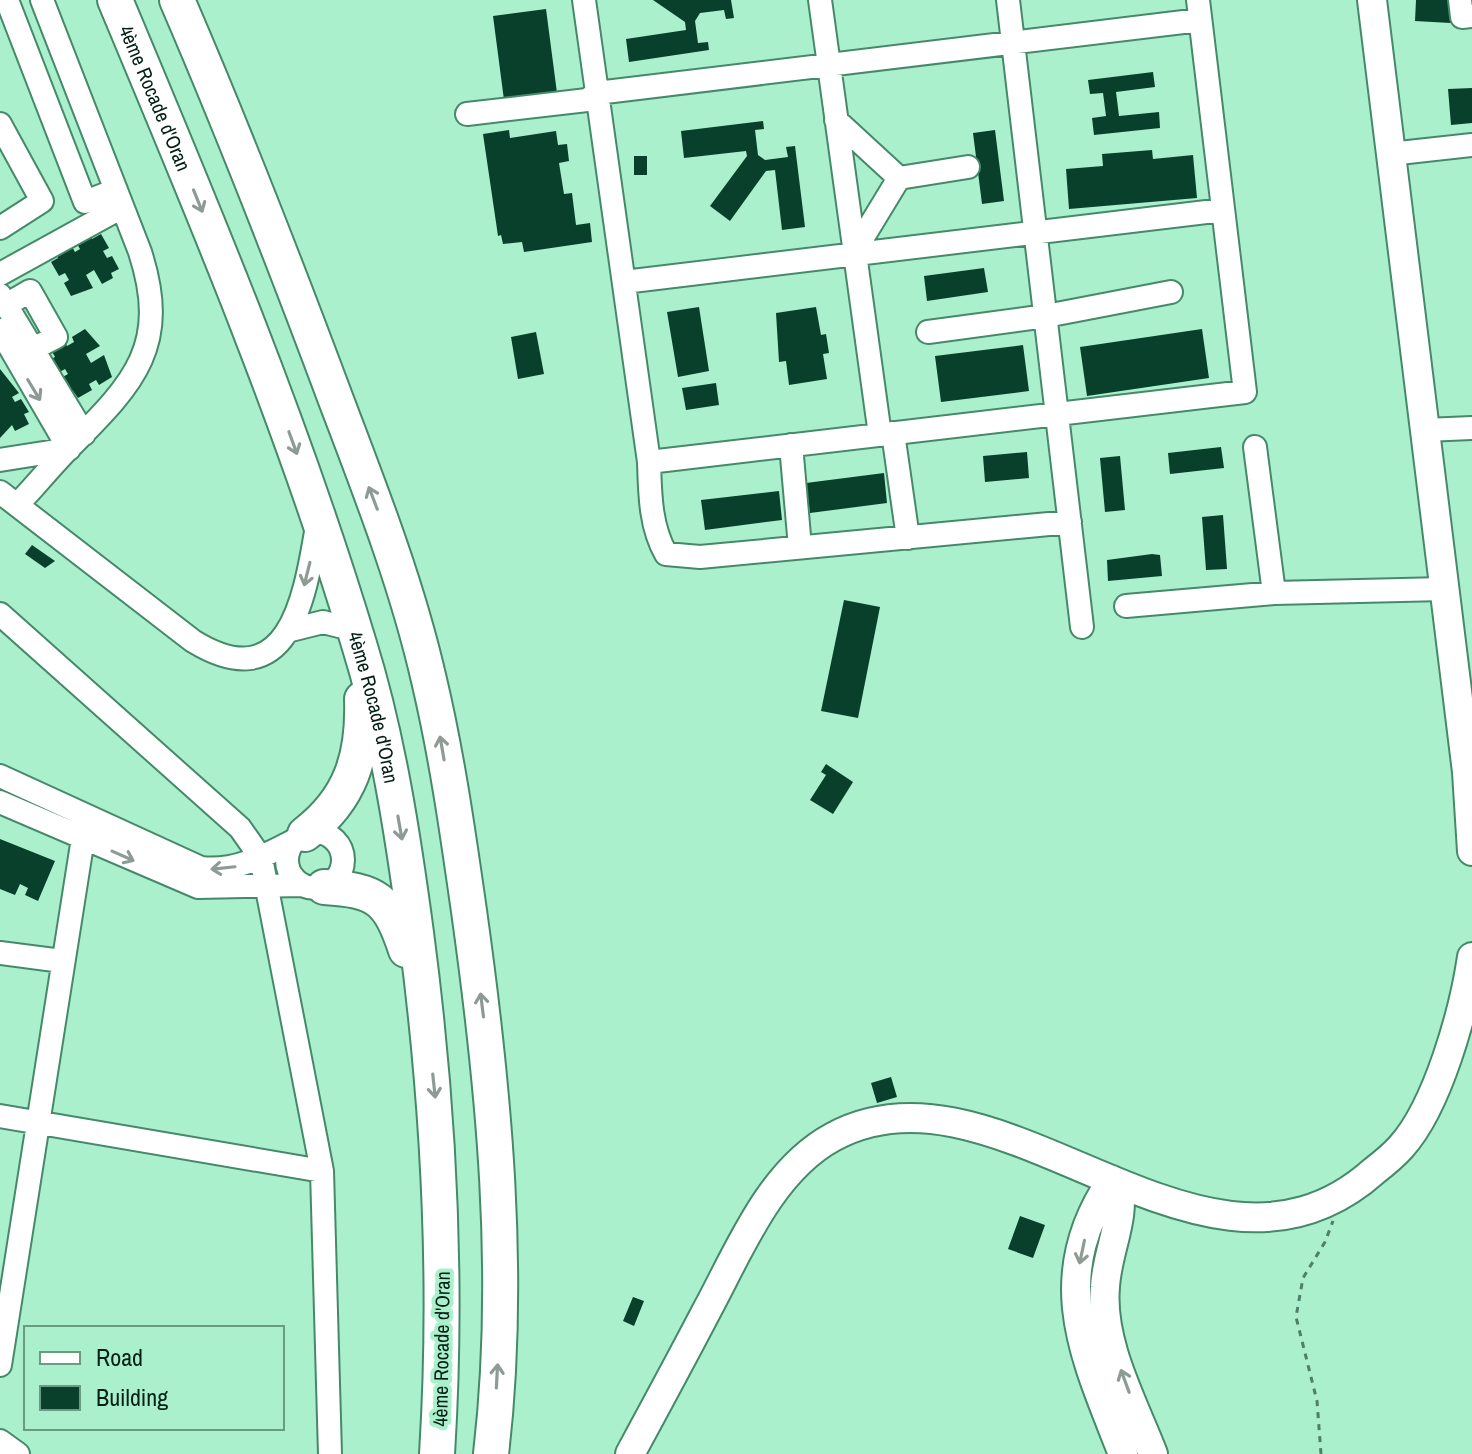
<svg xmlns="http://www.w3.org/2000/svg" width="1472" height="1454" viewBox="0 0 1472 1454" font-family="'Archivo Narrow',sans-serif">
	<rect width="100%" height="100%" fill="#abf0cd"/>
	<path fill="#08402b" d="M 653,0 L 731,0 L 734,18 L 726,19 L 724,10 L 700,13 L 695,21 L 698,43 L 708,42 L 709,50 L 629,62 L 626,39 L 686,30 L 685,22 Z
		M 1416,0 L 1469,0 L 1468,24 L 1415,21 Z
		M 546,9 L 557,93 L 504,100 L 493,16 Z
		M 1153,72 L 1155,87 L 1116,92 L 1119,116 L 1159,112 L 1160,128 L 1094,135 L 1092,118 L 1106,116 L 1103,93 L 1090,94 L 1088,80 Z
		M 1472,88 L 1472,123 L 1451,125 L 1448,89 Z
		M 763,121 L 764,129 L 755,130 L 758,155 L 765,160 L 788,157 L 786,147 L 795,146 L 805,227 L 782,230 L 775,170 L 766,171 L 730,221 L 710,206 L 747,156 L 746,151 L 684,158 L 681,131 Z
		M 509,130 L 510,138 L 556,131 L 558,145 L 567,144 L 569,161 L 559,163 L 564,194 L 572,193 L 576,225 L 590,223 L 592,242 L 524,252 L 522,242 L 503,244 L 501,235 L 498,236 L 483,134 Z
		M 995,130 L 1004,201 L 982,204 L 973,133 Z
		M 1152,150 L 1153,159 L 1193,155 L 1197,198 L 1069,209 L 1066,169 L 1103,166 L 1102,154 Z
		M 634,156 L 647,156 L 647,175 L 634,175 Z
		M 101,234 L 109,248 L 103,251 L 107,258 L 112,256 L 119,269 L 111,273 L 113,278 L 102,284 L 94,270 L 86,275 L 93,288 L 71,296 L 64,283 L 69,280 L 65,273 L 59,276 L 51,262 L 58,258 L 56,253 L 71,245 L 75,252 L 80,249 L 76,242 L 90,235 L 92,239 Z
		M 984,268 L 988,292 L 927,301 L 924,276 Z
		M 699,307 L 709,371 L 678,377 L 667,312 Z
		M 816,307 L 821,335 L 826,334 L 829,353 L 823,354 L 827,379 L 789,385 L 786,361 L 779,362 L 776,313 Z
		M 85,329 L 100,346 L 86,354 L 91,363 L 104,355 L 112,377 L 99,385 L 96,380 L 89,384 L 92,390 L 78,398 L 73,391 L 69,393 L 61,378 L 68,374 L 65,369 L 58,373 L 51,359 L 55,357 L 50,348 L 64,340 L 67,346 L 74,342 L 72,337 Z
		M 1202,329 L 1209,378 L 1087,396 L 1080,347 Z
		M 536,332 L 544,374 L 518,379 L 511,337 Z
		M 1023,345 L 1029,391 L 941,402 L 935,356 Z
		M 0,369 L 19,393 L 12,397 L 15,402 L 21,399 L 29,412 L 24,414 L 29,424 L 15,431 L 12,425 L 0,438 Z
		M 716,383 L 719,405 L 686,410 L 682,388 Z
		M 1221,447 L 1224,468 L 1170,474 L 1168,453 Z
		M 1027,452 L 1029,478 L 985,482 L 983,456 Z
		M 1120,456 L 1125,510 L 1105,512 L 1100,458 Z
		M 884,473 L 887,503 L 810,513 L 806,483 Z
		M 779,491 L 782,520 L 705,530 L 701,500 Z
		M 1223,515 L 1227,569 L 1206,570 L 1202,517 Z
		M 32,545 L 55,561 L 45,568 L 25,554 Z
		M 1152,554 L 1160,555 L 1162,576 L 1108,581 L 1107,560 Z
		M 844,600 L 880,607 L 858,718 L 821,711 Z
		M 826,764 L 853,782 L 833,814 L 810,800 L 826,775 L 821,772 Z
		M 0,839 L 55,861 L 38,901 L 25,895 L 28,888 L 20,884 L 15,895 L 0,889 Z
		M 891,1077 L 897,1097 L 877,1103 L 871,1083 Z
		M 1020,1216 L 1045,1225 L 1033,1258 L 1008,1249 Z
		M 633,1297 L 644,1301 L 634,1326 L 623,1321 Z"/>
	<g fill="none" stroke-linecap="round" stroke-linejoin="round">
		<g stroke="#46896a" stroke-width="26">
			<path id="minor" d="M 7,0 L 85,202 L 116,190
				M 584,0 L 649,462 L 1245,392 L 1198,0
				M 820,0 L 880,435
				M 1008,0 L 1082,627
				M 1460,0 L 1462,17 L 1472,16
				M 467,114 L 587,100 L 597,93 L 1200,20
				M 836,120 L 899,178 L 854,252
				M 0,124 L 42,201 L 0,228
				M 1390,154 L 1472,145
				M 899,178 L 968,167
				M 0,274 L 122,207
				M 624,282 L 1223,210
				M 0,295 L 84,434
				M 6,305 L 30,291 L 56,337 L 31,350
				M 0,330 L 69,449 L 0,460
				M 928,332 L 1046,316 L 1171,292
				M 1425,430 L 1472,428
				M 893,433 L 908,538
				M 791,445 L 800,547
				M 1255,447 L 1274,593
				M 649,462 C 650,493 650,526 666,554 L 700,557 L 1070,522
				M 0,492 L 193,641 C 289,700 305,597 317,526
				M 18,504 C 36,485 53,464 72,445 C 135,382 170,345 140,252 L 42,0
				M 1126,606 L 1274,593 L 1444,589
				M 0,614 L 240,828 L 261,858 L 322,1171 L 330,1454
				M 291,630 L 323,622 L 355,630
				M 0,776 L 201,868 C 236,872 264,856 295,840
				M 0,802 L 198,887 L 300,885
				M287 860a28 28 0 1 1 56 0a28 28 0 1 1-56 0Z
				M 0,953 L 62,961
				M 0,1116 L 322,1171
				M 0,1365 L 83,838
				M 0,1441 L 18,1454"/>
		</g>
		<g stroke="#46896a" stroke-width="32">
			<path id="major" d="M 1372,0 L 1467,772 L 1472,851
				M 1112,1180 C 1045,1278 1085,1357 1123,1454
				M 1118,1183 C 1126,1220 1107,1250 1105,1287 C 1100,1343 1133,1402 1153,1454
				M 630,1454 C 656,1406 682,1358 707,1310 C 739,1251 770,1171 833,1137 C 1001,1045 1204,1323 1374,1171 C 1383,1164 1393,1156 1401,1147 C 1438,1106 1464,1011 1472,957"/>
		</g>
		<g stroke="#46896a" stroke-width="38">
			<g id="highway">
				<path id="s1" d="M 115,0 C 204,212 293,424 359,644 C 388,737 403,836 416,933 C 439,1107 448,1279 437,1454"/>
				<path d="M 177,0 C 234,132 286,266 336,400 C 371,492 407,584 429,680 C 447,756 458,834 469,911 C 494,1089 512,1275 491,1454"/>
				<path d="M 305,834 C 351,799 364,756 362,699"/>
				<path d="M 324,887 C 377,890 389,899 406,950"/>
			</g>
		</g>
		<path stroke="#507e68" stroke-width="3" stroke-dasharray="6 6" stroke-linecap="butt" d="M 1321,1454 L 1317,1401 L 1296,1317 L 1303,1278 L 1325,1242 L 1333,1221"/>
		<use href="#minor" stroke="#fff" stroke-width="22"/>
		<use href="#major" stroke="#fff" stroke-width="28"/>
		<use href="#highway" stroke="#fff" stroke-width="34"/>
	</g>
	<defs><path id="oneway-shaft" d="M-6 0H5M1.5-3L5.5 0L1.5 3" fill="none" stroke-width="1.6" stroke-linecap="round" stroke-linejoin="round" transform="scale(2)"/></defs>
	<g stroke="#8e9b95">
		<use href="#oneway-shaft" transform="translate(198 201) rotate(68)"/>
		<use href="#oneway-shaft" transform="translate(34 390) rotate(59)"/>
		<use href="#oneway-shaft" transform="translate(293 443) rotate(70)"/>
		<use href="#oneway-shaft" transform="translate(373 498) rotate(-111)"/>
		<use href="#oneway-shaft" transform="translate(307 574) rotate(104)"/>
		<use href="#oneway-shaft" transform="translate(442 748) rotate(-100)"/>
		<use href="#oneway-shaft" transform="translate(400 828) rotate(80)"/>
		<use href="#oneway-shaft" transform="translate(123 856) rotate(24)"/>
		<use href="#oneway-shaft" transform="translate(223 868) rotate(174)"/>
		<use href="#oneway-shaft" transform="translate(482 1005) rotate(-97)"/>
		<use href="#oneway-shaft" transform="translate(434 1086) rotate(84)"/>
		<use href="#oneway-shaft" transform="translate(1082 1252) rotate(102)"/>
		<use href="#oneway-shaft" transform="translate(497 1376) rotate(-87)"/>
		<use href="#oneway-shaft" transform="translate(1125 1381) rotate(-110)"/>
	</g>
	<g text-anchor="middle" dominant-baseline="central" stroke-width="8" stroke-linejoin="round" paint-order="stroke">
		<g font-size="20" fill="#042014" stroke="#abf0cd">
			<text stroke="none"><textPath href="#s1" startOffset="106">4ème Rocade d'Oran</textPath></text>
			<text stroke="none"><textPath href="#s1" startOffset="754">4ème Rocade d'Oran</textPath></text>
			<text transform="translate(441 1349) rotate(-89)">4ème Rocade d'Oran</text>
		</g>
	</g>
	<rect x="24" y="1326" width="260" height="104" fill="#abf0cd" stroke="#689d83" stroke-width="2"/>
	<rect x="40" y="1352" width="40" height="12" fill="#ffffff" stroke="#689d83" stroke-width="2"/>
	<text x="96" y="1366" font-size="24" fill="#042014">Road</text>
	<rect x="40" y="1386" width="40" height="24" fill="#08402b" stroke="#689d83" stroke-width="2"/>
	<text x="96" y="1406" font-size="24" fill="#042014">Building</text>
</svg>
